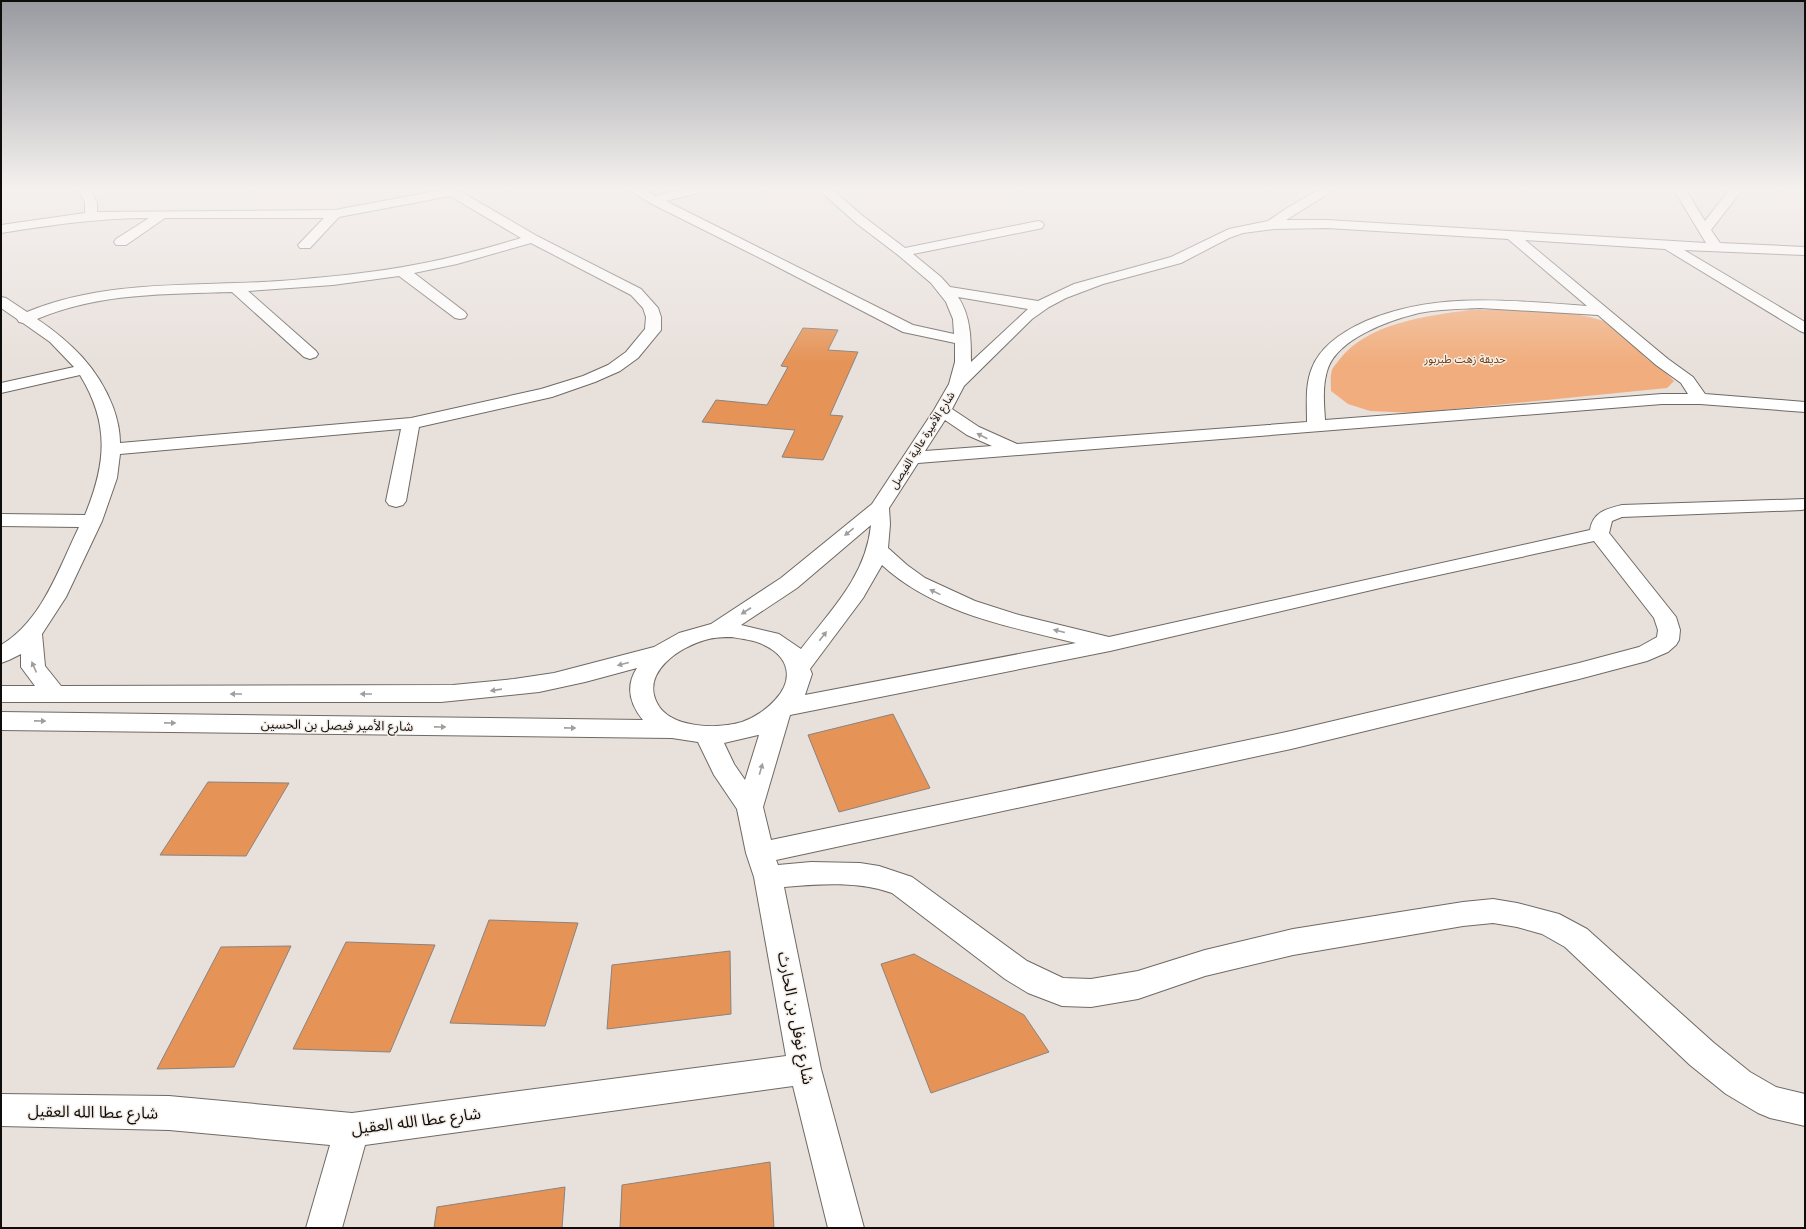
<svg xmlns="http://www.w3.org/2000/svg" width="1806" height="1229" viewBox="0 0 1806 1229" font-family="Poppins,'Noto Sans Arabic',sans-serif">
	<rect width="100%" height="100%" fill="#e8e0db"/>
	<path fill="#f1ad7d" d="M 1469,310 C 1502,310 1583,309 1610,324 C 1625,332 1635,348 1648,360 C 1657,367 1665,371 1674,381 L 1667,388 L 1415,413 L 1370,411 L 1348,404 L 1331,391 C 1331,385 1330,376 1332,370 C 1333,367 1337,363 1339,360 C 1367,323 1426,316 1469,310 Z"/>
	<path fill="#e59356" stroke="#8a837e" d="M 803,328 L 838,330 L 828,350 L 858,352 L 830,415 L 843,416 L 823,460 L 782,457 L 795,430 L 702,422 L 716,400 L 767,405 L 788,367 L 781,366 Z
		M 893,714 L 930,788 L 839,812 L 808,735 Z
		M 208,782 L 289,783 L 246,856 L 160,855 Z
		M 489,920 L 578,923 L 545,1026 L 450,1023 Z
		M 346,942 L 435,945 L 390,1052 L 293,1049 Z
		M 291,946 L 234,1067 L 157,1069 L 221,947 Z
		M 730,951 L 731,1014 L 607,1029 L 612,965 Z
		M 914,954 L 1024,1015 L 1049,1052 L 931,1093 L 881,964 Z
		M 770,1162 L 774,1228 L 620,1228 L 622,1185 Z
		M 565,1187 L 562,1228 L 434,1228 L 437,1207 Z"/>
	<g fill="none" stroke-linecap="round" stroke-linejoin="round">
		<g stroke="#6f6964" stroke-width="2">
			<path id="minor" d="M 78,190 L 90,190 L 97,202 L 97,212 L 335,210 L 442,190 L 458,190 L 537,236 L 641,289 L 658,308 L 661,317 L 661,330 L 638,358 L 620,371 L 595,382 L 552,397 L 419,427 L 406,501 L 403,505 L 396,507 L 389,505 L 386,501 L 401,429 L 120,454 L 117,478 L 102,521 L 66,597 L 42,634 L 45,666 L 61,686 L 453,685 L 514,679 L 554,673 L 654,647 L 679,633 L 711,624 L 781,578 L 872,504 L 934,410 L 949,384 L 955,362 L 955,343 L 903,332 L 770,263 L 650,203 L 629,190 L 645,190 L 656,196 L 678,190 L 701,190 L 699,193 L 666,201 L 913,325 L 954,334 L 953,319 L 946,302 L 931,283 L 898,255 L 856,223 L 819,190 L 833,190 L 864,217 L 905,248 L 1038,221 L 1042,222 L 1044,225 L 1042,228 L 1038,229 L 913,254 L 941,277 L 950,287 L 1038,301 L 1074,284 L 1171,257 L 1229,229 L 1268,221 L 1287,208 L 1318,190 L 1334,190 L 1286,220 L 1327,220 L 1706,243 L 1674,190 L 1686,190 L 1705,221 L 1729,190 L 1742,190 L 1711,230 L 1720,243 L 1805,247 L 1805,255 L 1684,250 L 1805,322 L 1805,333 L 1800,331 L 1665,249 L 1525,240 L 1668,359 L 1693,377 L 1705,394 L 1805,402 L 1805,412 L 1700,404 L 1662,404 L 918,463 L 889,508 L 890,524 L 888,548 L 907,565 L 925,578 L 975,601 L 1019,615 L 1109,637 L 1590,530 C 1593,512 1606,509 1622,505 L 1805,499 L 1805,509 L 1802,510 L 1622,517 L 1612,521 L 1609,533 L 1676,617 L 1680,630 L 1679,640 L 1676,645 L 1668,652 L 1647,661 L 1579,679 L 1291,749 L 776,860 L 778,865 L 811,862 L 860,863 L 879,866 L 912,877 L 1027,961 L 1063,978 L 1091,979 L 1138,971 L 1205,950 L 1293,929 L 1463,902 L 1493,899 L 1517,903 L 1559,914 L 1587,929 L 1714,1043 L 1750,1072 L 1776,1087 L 1805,1094 L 1805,1126 L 1770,1118 L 1758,1113 L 1726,1094 L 1690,1065 L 1565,947 L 1542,934 L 1517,927 L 1493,923 L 1463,926 L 1293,955 L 1205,976 L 1138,999 L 1091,1007 L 1062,1006 L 1028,993 L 1005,979 L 892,893 C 858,881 820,884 784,887 L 821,1069 L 864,1228 L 828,1228 L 793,1086 L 365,1145 L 342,1228 L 306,1228 L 330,1145 L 169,1130 L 1,1126 L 1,1094 L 169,1096 L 352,1113 L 786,1056 L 754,877 L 746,853 L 737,809 L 714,775 L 698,742 L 672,738 L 1,730 L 1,712 L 643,720 C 630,704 625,686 637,668 L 585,682 L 539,692 L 441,702 L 1,702 L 1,686 L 35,686 L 21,667 L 21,654 L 9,660 L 1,663 L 1,645 C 42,621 59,568 79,527 L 1,526 L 1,514 L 85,515 C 106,464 110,424 80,375 L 1,393 L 1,383 L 74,367 L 50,342 L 23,323 L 19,322 L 17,319 L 1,308 L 1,297 L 6,298 L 27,312 C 107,279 195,287 280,281 C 327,277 373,273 419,264 C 453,258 487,248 521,238 L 450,196 L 339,217 L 310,248 L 300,248 L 298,245 L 324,218 L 165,218 L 126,245 L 116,245 L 114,242 L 116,239 L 149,218 C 98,218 51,225 1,233 L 1,225 L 85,213 L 85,202 ZM 1327,228 L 1508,239 L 1587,306 C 1512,301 1437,291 1366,321 C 1344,331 1321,345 1312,368 C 1305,385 1307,404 1307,422 L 1017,444 L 979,427 L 952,409 L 964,386 L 1032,319 L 1049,307 L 1066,298 L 1103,284 L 1181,263 L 1229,238 L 1243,233 L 1274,229 ZM 531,243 L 631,295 L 643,308 L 646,317 L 645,329 L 626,352 L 608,365 L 583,376 L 541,389 L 411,418 L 120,443 C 120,431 117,418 113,407 C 98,368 71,342 37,319 C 99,293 166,294 232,292 L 304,357 L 310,359 L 316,357 L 318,354 L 316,351 L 248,291 L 333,285 L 399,276 L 455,318 L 460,319 L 465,318 L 467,315 L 465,312 L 414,273 L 457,264 ZM 958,297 L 1028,309 L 971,362 C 971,340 971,316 958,297 ZM 1480,308 L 1598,315 L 1656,365 L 1681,383 L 1688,394 L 1662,394 L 1325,420 C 1324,403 1322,385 1328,368 C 1339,338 1390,320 1419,313 C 1439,309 1460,309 1480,308 ZM 945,420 L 967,435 L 992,446 L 925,451 ZM 871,525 C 866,576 831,610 801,649 L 779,634 L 741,625 L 797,588 ZM 1594,541 L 1654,618 L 1658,630 L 1657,637 L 1639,647 L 1579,663 L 1291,731 L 771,840 L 763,807 L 790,715 L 1110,651 L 1393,585 ZM 882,565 C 934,613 1010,627 1076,643 L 805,695 L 812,674 L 810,669 L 863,598 ZM 732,637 C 742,639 755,640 764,645 C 790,657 794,680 775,700 C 767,709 754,718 742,722 C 718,729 670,729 657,703 C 641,672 680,647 705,640 C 714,637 723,637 732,637 ZM 758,735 L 759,735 L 745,780 L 734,764 L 724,743 Z"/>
		</g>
		<use href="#minor" fill="#fff" fill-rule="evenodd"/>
	</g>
	<defs><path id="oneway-solid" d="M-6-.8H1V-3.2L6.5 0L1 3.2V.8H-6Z"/></defs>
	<g fill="#9f9e9d">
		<use href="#oneway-solid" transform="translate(982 436) rotate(-153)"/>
		<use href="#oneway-solid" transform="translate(849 532) rotate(141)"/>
		<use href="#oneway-solid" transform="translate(935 592) rotate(-154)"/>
		<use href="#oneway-solid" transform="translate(746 611) rotate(147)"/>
		<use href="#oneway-solid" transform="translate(1059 631) rotate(-166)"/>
		<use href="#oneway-solid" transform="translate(823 636) rotate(-52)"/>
		<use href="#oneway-solid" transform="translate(623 664) rotate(165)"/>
		<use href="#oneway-solid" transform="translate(34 667) rotate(-114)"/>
		<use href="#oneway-solid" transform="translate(496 690) rotate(172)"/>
		<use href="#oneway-solid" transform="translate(236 694) rotate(180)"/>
		<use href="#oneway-solid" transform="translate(366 694) rotate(180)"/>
		<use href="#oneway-solid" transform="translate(40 721) rotate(1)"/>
		<use href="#oneway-solid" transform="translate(170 723) rotate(1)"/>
		<use href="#oneway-solid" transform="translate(440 727) rotate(1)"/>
		<use href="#oneway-solid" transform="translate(570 728) rotate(1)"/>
		<use href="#oneway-solid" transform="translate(761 769) rotate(-74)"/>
	</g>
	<linearGradient id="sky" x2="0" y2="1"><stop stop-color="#989aa0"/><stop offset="0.52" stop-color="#f5f1ef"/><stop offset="1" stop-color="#f5f1ef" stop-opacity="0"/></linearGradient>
	<rect width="1806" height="363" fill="url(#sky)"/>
	<g text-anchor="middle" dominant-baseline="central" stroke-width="3" stroke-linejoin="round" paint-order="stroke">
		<g font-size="11" fill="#733e0f" stroke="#f5eee8">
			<text x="1465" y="359">حديقة زهت طبربور</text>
		</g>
		<g font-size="11" fill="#0f0d0b" stroke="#f5eee8">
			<text transform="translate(922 440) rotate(-58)">شارع الأميرة عالية الفيصل</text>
		</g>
		<g font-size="13" fill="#0f0d0b" stroke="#f5eee8">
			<text transform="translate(337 725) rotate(1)">شارع الأمير فيصل بن الحسين</text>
		</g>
		<g font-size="16" fill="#0f0d0b" stroke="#f5eee8">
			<text transform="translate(796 1018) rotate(79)">شارع نوفل بن الحارث</text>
			<text transform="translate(93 1112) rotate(1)">شارع عطا الله العقيل</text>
			<text transform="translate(416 1121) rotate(-7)">شارع عطا الله العقيل</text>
		</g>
	</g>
	<rect width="1806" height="1229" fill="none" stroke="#0f0d0b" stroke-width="4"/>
</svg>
